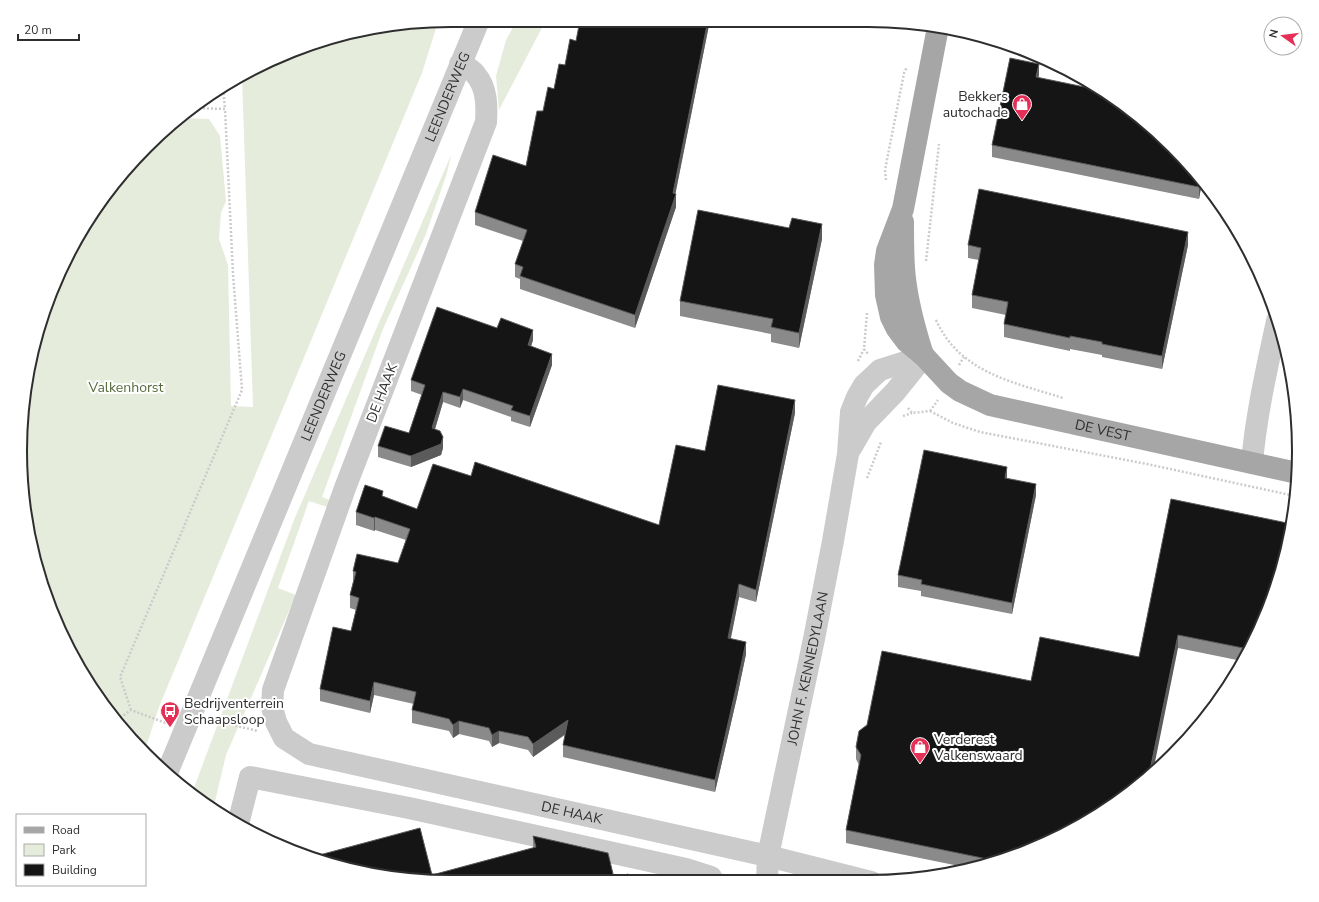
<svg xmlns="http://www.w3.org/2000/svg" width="1319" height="902" viewBox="0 0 1319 902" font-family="'Nunito Sans',sans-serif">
	<rect width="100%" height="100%" fill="#fff"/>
	<path fill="#e6ecdb" d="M 517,20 L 546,20 L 499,110 L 496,76 L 506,40 Z
		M 438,22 L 422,73 L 159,707 L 144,753 L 93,691 L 65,642 L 28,535 L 20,451 L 24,395 L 53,286 L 78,235 L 127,167 L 183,118 L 209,119 L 220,136 L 226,201 L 221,213 L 219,239 L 228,265 L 231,406 L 253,407 L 242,76 L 286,53 L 339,35 Z
		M 451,155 L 447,173 L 426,234 L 383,329 L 322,497 L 330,500 L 327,507 L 309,501 L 278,588 L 296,595 L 226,755 L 213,810 L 192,793 L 294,520 Z"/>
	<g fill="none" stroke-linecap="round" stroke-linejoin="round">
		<path stroke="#cbcbcb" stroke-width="2.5" stroke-dasharray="2 2" stroke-linecap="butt" d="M 195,108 L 225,109 L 223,86
			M 886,180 L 885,170 L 904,73 L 907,67
			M 926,261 L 939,144
			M 867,313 L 864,349 L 868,354
			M 936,320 C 960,373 1013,382 1063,398
			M 858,361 L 864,349
			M 959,365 L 964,357
			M 908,408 L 912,413 L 930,411
			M 930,411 L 953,423 L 980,432 L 1147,464 L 1295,496
			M 930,411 L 938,400
			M 903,416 L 912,413
			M 867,478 L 881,442
			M 131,710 L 120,677 L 242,390 L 233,274 L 225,109
			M 117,720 L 131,710 L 166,723
			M 212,720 L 258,731"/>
		<g stroke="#cbcbcb" stroke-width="22">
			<path id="s1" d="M 460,64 C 466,67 473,70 476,75 C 487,88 487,106 486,122 L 345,488 L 273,690 L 272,707 L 276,722 L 284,738 L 309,754 L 768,856 L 871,882"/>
			<path d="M 851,448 L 866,422 L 895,392 L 924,356"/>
			<path d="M 1252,463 C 1256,415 1267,368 1277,321"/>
			<path id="s2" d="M 167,773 L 479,20"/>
			<path d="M 238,824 L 250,777 L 409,808 L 686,869 L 711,877 L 714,882"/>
			<path id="s3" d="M 767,882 L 768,856 L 814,639 L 833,541 L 848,454 L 851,412 L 857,397 L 864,385 L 880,370 L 924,356"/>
		</g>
		<g stroke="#a6a6a6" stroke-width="22">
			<path id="s4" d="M 938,27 L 903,209 L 887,251 L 885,265 L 886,295 L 891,317 L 897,329 L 906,341 L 924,356 L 949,383 L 960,391 L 990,405 L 1297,473"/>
			<path d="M 903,222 C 903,237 903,253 904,268 C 906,298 914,327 923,355"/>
		</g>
	</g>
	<path fill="#8a8a8a" d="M 710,20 L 675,194 L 676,207 L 635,328 L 520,289 L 520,279 L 515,277 L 515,264 L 523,241 L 475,225 L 475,212 L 526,166 L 543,111 L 576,41 Z
		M 1039,75 L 1038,77 L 1202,182 L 1199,199 L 992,157 L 992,145 Z
		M 822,239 L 799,348 L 771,342 L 771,334 L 680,316 L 680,301 Z
		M 968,245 L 1188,245 L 1162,369 L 1102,357 L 1102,355 L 1070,349 L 1070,351 L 1004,337 L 1004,324 L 1006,315 L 972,308 L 972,295 L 979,260 L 968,258 Z
		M 533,340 L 531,346 L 552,365 L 530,427 L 511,421 L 511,417 L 463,400 L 460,408 L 443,402 L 435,429 L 443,448 L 441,455 L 411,467 L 378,457 L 378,446 L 409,433 L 422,395 L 411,391 L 411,380 Z
		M 795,413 L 756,602 L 739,597 L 731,638 L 746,654 L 737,697 L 715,792 L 563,757 L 563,745 L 565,735 L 533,757 L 528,750 L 499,743 L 492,747 L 489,741 L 459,734 L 453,738 L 449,731 L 412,723 L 412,710 L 414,704 L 374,695 L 370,713 L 320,701 L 320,689 L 351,631 L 356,610 L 350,608 L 350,595 L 353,582 L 353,571 L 398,563 L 406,540 L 375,530 L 374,531 L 356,525 L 356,512 L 383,496 L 417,509 L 471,476 L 659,525 L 705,451 Z
		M 1007,478 L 1036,495 L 1012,614 L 921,596 L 921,591 L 898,587 L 898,575 Z
		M 1171,499 L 1266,616 L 1242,661 L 1178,648 L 1059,837 L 969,868 L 846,843 L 846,830 L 859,765 L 856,759 L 856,747 L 1031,681 L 1139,657 Z
		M 533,836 L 614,878 L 432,875 L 533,848 Z"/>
	<path fill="#5b5b5b" d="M 708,20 L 710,20 L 674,201 L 676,194 L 676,207 L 635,328 L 635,315 L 673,193 Z
		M 1039,64 L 1039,75 L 1036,89 L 1036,77 Z
		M 1200,180 L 1202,182 L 1199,199 L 1199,187 Z
		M 822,224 L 822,239 L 799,348 L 799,333 Z
		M 1188,232 L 1188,245 L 1162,369 L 1162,356 Z
		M 533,330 L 533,340 L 528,356 L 528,345 Z
		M 552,354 L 552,365 L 530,427 L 530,416 Z
		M 463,389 L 463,400 L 460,408 L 460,397 Z
		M 443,392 L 443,402 L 432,439 L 432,428 Z
		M 795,400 L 795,413 L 756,602 L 756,590 Z
		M 443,437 L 443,448 L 441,455 L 411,467 L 411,456 Z
		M 1007,467 L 1007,479 L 1005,478 Z
		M 1036,484 L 1036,495 L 1012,614 L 1012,603 Z
		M 375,517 L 375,530 L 374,531 L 374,518 Z
		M 739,584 L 739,597 L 728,651 L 728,638 Z
		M 1178,635 L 1178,648 L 1153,772 L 1149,775 Z
		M 746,642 L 746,654 L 737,697 L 715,792 L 715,780 Z
		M 374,682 L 374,695 L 370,713 L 370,701 Z
		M 568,720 L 568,732 L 533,757 L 533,744 Z
		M 459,721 L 459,734 L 453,738 L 453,725 Z
		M 499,731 L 499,743 L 492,747 L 492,735 Z"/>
	<path fill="#151515" stroke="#5b5b5b" d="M 580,20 L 708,20 L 673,193 L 676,194 L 635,315 L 520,276 L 523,267 L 515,264 L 527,230 L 475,212 L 493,155 L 526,166 L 537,111 L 543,111 L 548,87 L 554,89 L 559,64 L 565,65 L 570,39 L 576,41 Z
		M 1010,58 L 1039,64 L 1036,77 L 1099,90 L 1173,146 L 1200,180 L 1199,187 L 992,145 Z
		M 979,189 L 1188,232 L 1162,356 L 1102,344 L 1102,342 L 1070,336 L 1070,338 L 1004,324 L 1008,302 L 972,295 L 981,248 L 968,245 Z
		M 698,210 L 789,228 L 792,218 L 822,224 L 799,333 L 771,327 L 773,319 L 680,301 Z
		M 437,307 L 497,328 L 501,318 L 533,330 L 528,345 L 552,354 L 530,416 L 511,410 L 513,406 L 463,389 L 460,397 L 443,392 L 432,428 L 440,431 L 443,437 L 441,444 L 411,456 L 378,446 L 385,426 L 409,433 L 425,385 L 411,380 Z
		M 718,385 L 795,400 L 756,590 L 739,584 L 728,638 L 746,642 L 737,684 L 715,780 L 563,745 L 568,720 L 533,744 L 528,737 L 499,731 L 492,735 L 489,728 L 459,721 L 453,725 L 449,719 L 412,710 L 416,692 L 374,682 L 370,701 L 320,689 L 333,627 L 351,631 L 359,598 L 350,595 L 356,572 L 353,571 L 357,554 L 398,563 L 410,529 L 375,517 L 374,518 L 356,512 L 365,485 L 383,491 L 382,496 L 417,509 L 433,464 L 471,476 L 475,462 L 659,525 L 676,445 L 705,451 Z
		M 924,450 L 1007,467 L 1005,478 L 1036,484 L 1012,603 L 921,584 L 922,580 L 898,575 Z
		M 1171,499 L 1292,524 L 1291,535 L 1266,616 L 1248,649 L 1178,635 L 1149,775 L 1108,809 L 1059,837 L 992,860 L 846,830 L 861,755 L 856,747 L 859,731 L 867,725 L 882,651 L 1031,681 L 1040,637 L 1139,657 Z
		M 420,828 L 432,875 L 536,847 L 533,836 L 608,853 L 614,878 L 628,874 L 630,882 L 451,882 L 367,874 L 312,857 Z"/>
	<defs>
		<g id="shop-pin" transform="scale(1)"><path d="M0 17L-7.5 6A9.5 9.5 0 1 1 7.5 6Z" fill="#e62f56" stroke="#fff"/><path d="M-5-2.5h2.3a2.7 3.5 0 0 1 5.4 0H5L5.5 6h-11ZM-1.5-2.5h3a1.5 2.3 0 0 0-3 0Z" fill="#fff"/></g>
		<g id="bus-pin" transform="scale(1)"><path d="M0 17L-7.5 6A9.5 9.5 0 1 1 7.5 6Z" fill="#e62f56" stroke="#fff"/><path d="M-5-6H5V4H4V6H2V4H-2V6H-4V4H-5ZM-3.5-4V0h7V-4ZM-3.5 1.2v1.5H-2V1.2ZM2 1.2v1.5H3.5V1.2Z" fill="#fff"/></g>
	</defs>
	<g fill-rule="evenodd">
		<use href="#shop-pin" x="1022" y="104"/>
		<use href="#bus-pin" x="170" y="711"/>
		<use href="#shop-pin" x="920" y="747"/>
	</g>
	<g text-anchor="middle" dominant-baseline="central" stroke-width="4" stroke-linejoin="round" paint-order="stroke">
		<g font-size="14" fill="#2e2e2e" stroke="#fff" text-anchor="start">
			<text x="1008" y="96" text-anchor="end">Bekkers<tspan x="1008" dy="16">autochade</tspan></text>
			<text x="184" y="703">Bedrijventerrein<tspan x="184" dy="16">Schaapsloop</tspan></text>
			<text x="934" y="739">Verderest<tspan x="934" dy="16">Valkenswaard</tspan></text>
		</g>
		<g font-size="14" fill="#2e2e2e" stroke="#fff">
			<text stroke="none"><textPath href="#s2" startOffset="732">LEENDERWEG</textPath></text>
			<text transform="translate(382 393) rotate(-69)">DE HAAK</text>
			<text stroke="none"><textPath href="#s2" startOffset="408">LEENDERWEG</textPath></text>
			<text stroke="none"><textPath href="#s4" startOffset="548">DE VEST</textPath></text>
			<text stroke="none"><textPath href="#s3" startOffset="218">JOHN F. KENNEDYLAAN</textPath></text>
			<text stroke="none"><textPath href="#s1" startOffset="1025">DE HAAK</textPath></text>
		</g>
		<g font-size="14" fill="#576a3b" stroke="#fff">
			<text x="126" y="387">Valkenhorst</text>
		</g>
	</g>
	<path d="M0 0H1319V902H0ZM451 27H868A424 424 0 0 1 1292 451V451A424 424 0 0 1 868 875H451A424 424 0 0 1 27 451V451A424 424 0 0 1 451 27Z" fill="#fff" fill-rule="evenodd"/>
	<path fill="none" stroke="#2e2e2e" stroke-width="2" d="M451 27H868A424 424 0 0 1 1292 451V451A424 424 0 0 1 868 875H451A424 424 0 0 1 27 451V451A424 424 0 0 1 451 27Z"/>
	<rect x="16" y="814" width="130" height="72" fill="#ffffff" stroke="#ababab"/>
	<rect x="24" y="827" width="20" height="6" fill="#a6a6a6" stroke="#ababab"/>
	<text x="52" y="834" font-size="12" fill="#2e2e2e">Road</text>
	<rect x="24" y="844" width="20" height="12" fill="#e6ecdb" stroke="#ababab"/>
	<text x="52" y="854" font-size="12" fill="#2e2e2e">Park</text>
	<rect x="24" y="864" width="20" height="12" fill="#151515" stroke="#ababab"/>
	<text x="52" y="874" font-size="12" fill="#2e2e2e">Building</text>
	<g transform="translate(1283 36) rotate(284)"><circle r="19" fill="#ffffff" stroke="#ababab"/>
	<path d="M0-3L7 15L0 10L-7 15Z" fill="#e62f56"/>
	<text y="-6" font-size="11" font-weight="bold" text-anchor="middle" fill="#2e2e2e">N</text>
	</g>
	<path d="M18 34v6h61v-6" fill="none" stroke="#2e2e2e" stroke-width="2"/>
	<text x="24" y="34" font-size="12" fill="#2e2e2e" stroke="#ffffff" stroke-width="3" paint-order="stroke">20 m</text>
</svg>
